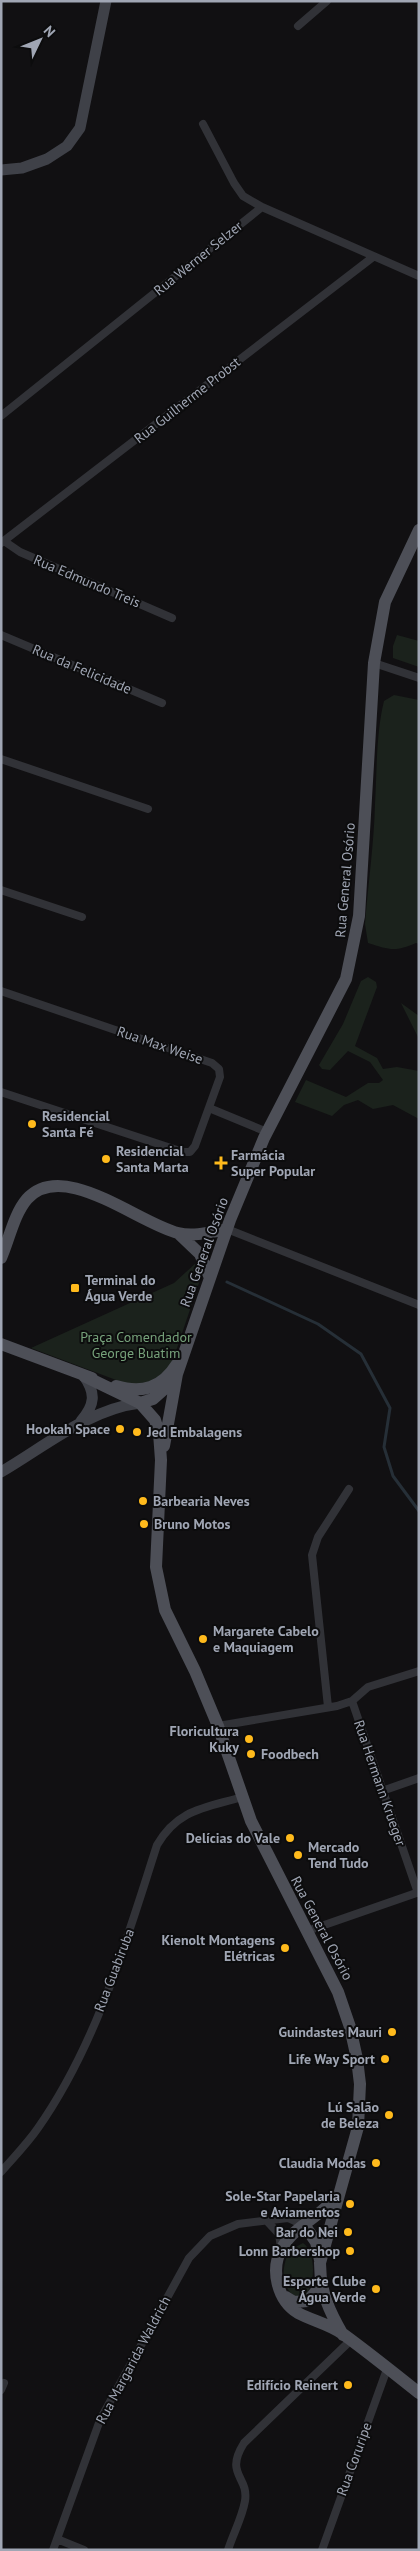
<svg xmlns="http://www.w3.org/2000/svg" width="420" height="2551" viewBox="0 0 420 2551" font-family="'PT Sans',sans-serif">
	<rect width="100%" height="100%" fill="#111012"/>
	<path fill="#1b221c" d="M 397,635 L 419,641 L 419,667 L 393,658 L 393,646 Z
		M 394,695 L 419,700 L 419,944 L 416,943 C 395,952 390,950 368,943 L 365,924 C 368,884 374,844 375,804 C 377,771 376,733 384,701 Z
		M 368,977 L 376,982 L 377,987 L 355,1046 L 377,1058 L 383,1069 L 397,1067 L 419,1071 L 419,1119 L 393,1105 L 373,1109 L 358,1100 L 344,1105 L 332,1116 L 295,1102 L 306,1080 L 346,1097 L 368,1083 L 379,1083 L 383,1080 L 370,1062 L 348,1051 L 330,1070 L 322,1069 L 319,1065 L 343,1024 L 361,981 Z
		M 401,1003 L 419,1016 L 419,1039 Z
		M 197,1262 L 201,1277 L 171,1366 L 151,1383 L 132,1386 L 31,1348 L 174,1283 Z
		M 303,2243 C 316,2252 316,2284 305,2296 L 294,2296 C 280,2285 282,2264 290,2250 Z"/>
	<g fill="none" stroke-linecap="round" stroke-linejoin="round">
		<path stroke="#262f37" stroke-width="3" d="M 227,1282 L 318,1324 L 361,1354 L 390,1408 L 384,1447 L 393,1476 L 419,1511"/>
		<path stroke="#313237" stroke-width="8" d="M 298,26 L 327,1
			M 203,124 L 234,183 L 243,196 L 262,207 L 419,276
			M 1,416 L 262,207
			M 4,541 L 20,552 L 172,618
			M 1,543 L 373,257
			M 1,635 L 162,703
			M 374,663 L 419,678
			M 1,759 L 148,809
			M 1,890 L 82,917
			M 1,991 L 212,1063 L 219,1069 L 220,1077 L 195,1146 L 190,1152 L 183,1152 L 1,1092
			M 209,1108 L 267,1132
			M 227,1229 L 419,1305
			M 352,1701 L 418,1893
			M 328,1707 L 312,1555 L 318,1537 L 349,1489
			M 218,1726 L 337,1706 L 352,1701 L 368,1687 L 419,1671
			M 382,1791 L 419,1778
			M 307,1931 L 419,1892
			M 1,2172 C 13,2158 27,2144 38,2128 C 97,2044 126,1941 157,1845 C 178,1809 205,1808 242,1797
			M 266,2220 L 279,2234 L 281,2248
			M 1,2390 L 4,2383
			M 57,2539 L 84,2550
			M 53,2550 L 100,2420 L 189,2258 L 210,2236 L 238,2224 L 288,2218 L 305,2226
			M 228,2550 C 233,2534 242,2518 245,2501 C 249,2476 224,2475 244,2443 L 350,2341
			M 322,2550 L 387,2369"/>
		<path stroke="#3f4148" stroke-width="11" d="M 1,170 L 22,168 L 47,159 L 67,146 L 80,128 L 106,1
			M 81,1421 C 95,1405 96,1393 84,1376
			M 1,1472 C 44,1447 89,1409 140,1403"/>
		<path stroke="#4d4f57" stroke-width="12" d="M 178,1233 L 200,1254 L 210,1278
			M 1,1258 C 9,1240 14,1214 27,1199 C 63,1159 138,1223 178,1233 C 194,1237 211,1232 227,1229
			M 1,1344 L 92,1378
			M 84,1376 L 140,1403 L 155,1420 L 159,1433 L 161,1460 L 156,1567 L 165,1610 L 195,1671 L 218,1726 L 251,1821 L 338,1992 L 350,2027 L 357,2059 L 360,2084 L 358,2127 L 320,2263 C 320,2291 329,2311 343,2335
			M 116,1386 C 142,1394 162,1388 177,1364
			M 140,1403 L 153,1399 L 170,1384
			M 164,1446 L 177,1374 L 230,1220 L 264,1138 L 346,979 L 359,916 L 374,663 L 385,602 L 419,530
			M 337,2196 C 322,2216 294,2226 282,2248 C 270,2269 277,2300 298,2313 C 313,2321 329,2324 343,2334 C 369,2353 394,2373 419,2393
			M 305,2226 L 316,2242 L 320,2260
			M 286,2297 L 294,2302 L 308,2301 L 321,2285"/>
	</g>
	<g fill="#ffba1c" stroke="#0c0c0d" stroke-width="2">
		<circle cx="32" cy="1124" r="5"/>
		<circle cx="106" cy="1159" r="5"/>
		<path d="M218.5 1155.5h5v5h5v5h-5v5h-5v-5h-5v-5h5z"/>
		<rect x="70" y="1283" width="10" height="10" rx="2.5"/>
		<circle cx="120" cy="1429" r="5"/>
		<circle cx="137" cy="1432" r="5"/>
		<circle cx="143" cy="1501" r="5"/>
		<circle cx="144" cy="1524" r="5"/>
		<circle cx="203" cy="1639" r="5"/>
		<circle cx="249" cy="1739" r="5"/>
		<circle cx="251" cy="1754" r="5"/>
		<circle cx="290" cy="1838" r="5"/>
		<circle cx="298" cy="1855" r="5"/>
		<circle cx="285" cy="1948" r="5"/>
		<circle cx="392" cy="2032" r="5"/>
		<circle cx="385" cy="2059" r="5"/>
		<circle cx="389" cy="2115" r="5"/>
		<circle cx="376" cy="2163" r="5"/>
		<circle cx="350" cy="2204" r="5"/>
		<circle cx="348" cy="2232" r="5"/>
		<circle cx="350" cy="2251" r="5"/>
		<circle cx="376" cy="2289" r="5"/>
		<circle cx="348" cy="2385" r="5"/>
	</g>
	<g text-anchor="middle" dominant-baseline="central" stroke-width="4" stroke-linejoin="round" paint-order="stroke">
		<g font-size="14" fill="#a0a6b4" stroke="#0c0c0d">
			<text transform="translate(198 258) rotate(-39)">Rua Werner Selzer</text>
			<text transform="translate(187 400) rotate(-38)">Rua Guilherme Probst</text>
			<text transform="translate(87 581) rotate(23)">Rua Edmundo Treis</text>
			<text transform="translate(82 669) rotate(23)">Rua da Felicidade</text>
			<text transform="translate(345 880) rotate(-85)">Rua General Osório</text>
			<text transform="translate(160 1045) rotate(19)">Rua Max Weise</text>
			<text transform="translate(204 1252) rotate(-70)">Rua General Osório</text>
			<text transform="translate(380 1783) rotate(71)">Rua Hermann Krueger</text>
			<text transform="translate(322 1928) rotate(62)">Rua General Osório</text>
			<text transform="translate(114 1970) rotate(-69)">Rua Guabiruba</text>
			<text transform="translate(133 2360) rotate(-62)">Rua Margarida Waldrich</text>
			<text transform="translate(354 2459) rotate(-70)">Rua Coruripe</text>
		</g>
		<g font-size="14" font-weight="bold" fill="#a0a6b4" stroke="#0c0c0d" text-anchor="end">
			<text x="42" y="1116" text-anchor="start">Residencial<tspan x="42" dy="16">Santa Fé</tspan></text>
			<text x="116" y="1151" text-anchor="start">Residencial<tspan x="116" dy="16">Santa Marta</tspan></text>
			<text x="231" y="1155" text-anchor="start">Farmácia<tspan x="231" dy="16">Super Popular</tspan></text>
			<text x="85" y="1280" text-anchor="start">Terminal do<tspan x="85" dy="16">Água Verde</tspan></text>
			<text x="110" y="1429">Hookah Space</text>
			<text x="147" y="1432" text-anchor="start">Jed Embalagens</text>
			<text x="153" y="1501" text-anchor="start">Barbearia Neves</text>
			<text x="154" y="1524" text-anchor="start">Bruno Motos</text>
			<text x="213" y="1631" text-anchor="start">Margarete Cabelo<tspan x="213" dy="16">e Maquiagem</tspan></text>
			<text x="239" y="1731">Floricultura<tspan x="239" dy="16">Kuky</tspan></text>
			<text x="261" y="1754" text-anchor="start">Foodbech</text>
			<text x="280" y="1838">Delícias do Vale</text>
			<text x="308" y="1847" text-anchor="start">Mercado<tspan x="308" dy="16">Tend Tudo</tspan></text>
			<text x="275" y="1940">Kienolt Montagens<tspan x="275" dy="16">Elétricas</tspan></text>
			<text x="382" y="2032">Guindastes Mauri</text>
			<text x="375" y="2059">Life Way Sport</text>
			<text x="379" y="2107">Lú Salão<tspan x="379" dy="16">de Beleza</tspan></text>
			<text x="366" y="2163">Claudia Modas</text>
			<text x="340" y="2196">Sole-Star Papelaria<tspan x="340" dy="16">e Aviamentos</tspan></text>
			<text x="338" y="2232">Bar do Nei</text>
			<text x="340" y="2251">Lonn Barbershop</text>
			<text x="366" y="2281">Esporte Clube<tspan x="366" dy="16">Água Verde</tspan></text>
			<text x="338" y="2385">Edifício Reinert</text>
		</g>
		<g font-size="14" fill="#76a17a" stroke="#0c0c0d">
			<text x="136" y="1337">Praça Comendador<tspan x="136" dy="16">George Buatim</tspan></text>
		</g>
	</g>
	<rect width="420" height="2551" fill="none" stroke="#a0a6b4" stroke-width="5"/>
	<g transform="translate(40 40) rotate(47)" stroke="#0c0c0d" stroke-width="4" paint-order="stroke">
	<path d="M0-4L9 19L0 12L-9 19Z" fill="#a0a6b4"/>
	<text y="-8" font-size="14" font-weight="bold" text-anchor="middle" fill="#a0a6b4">N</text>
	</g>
</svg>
